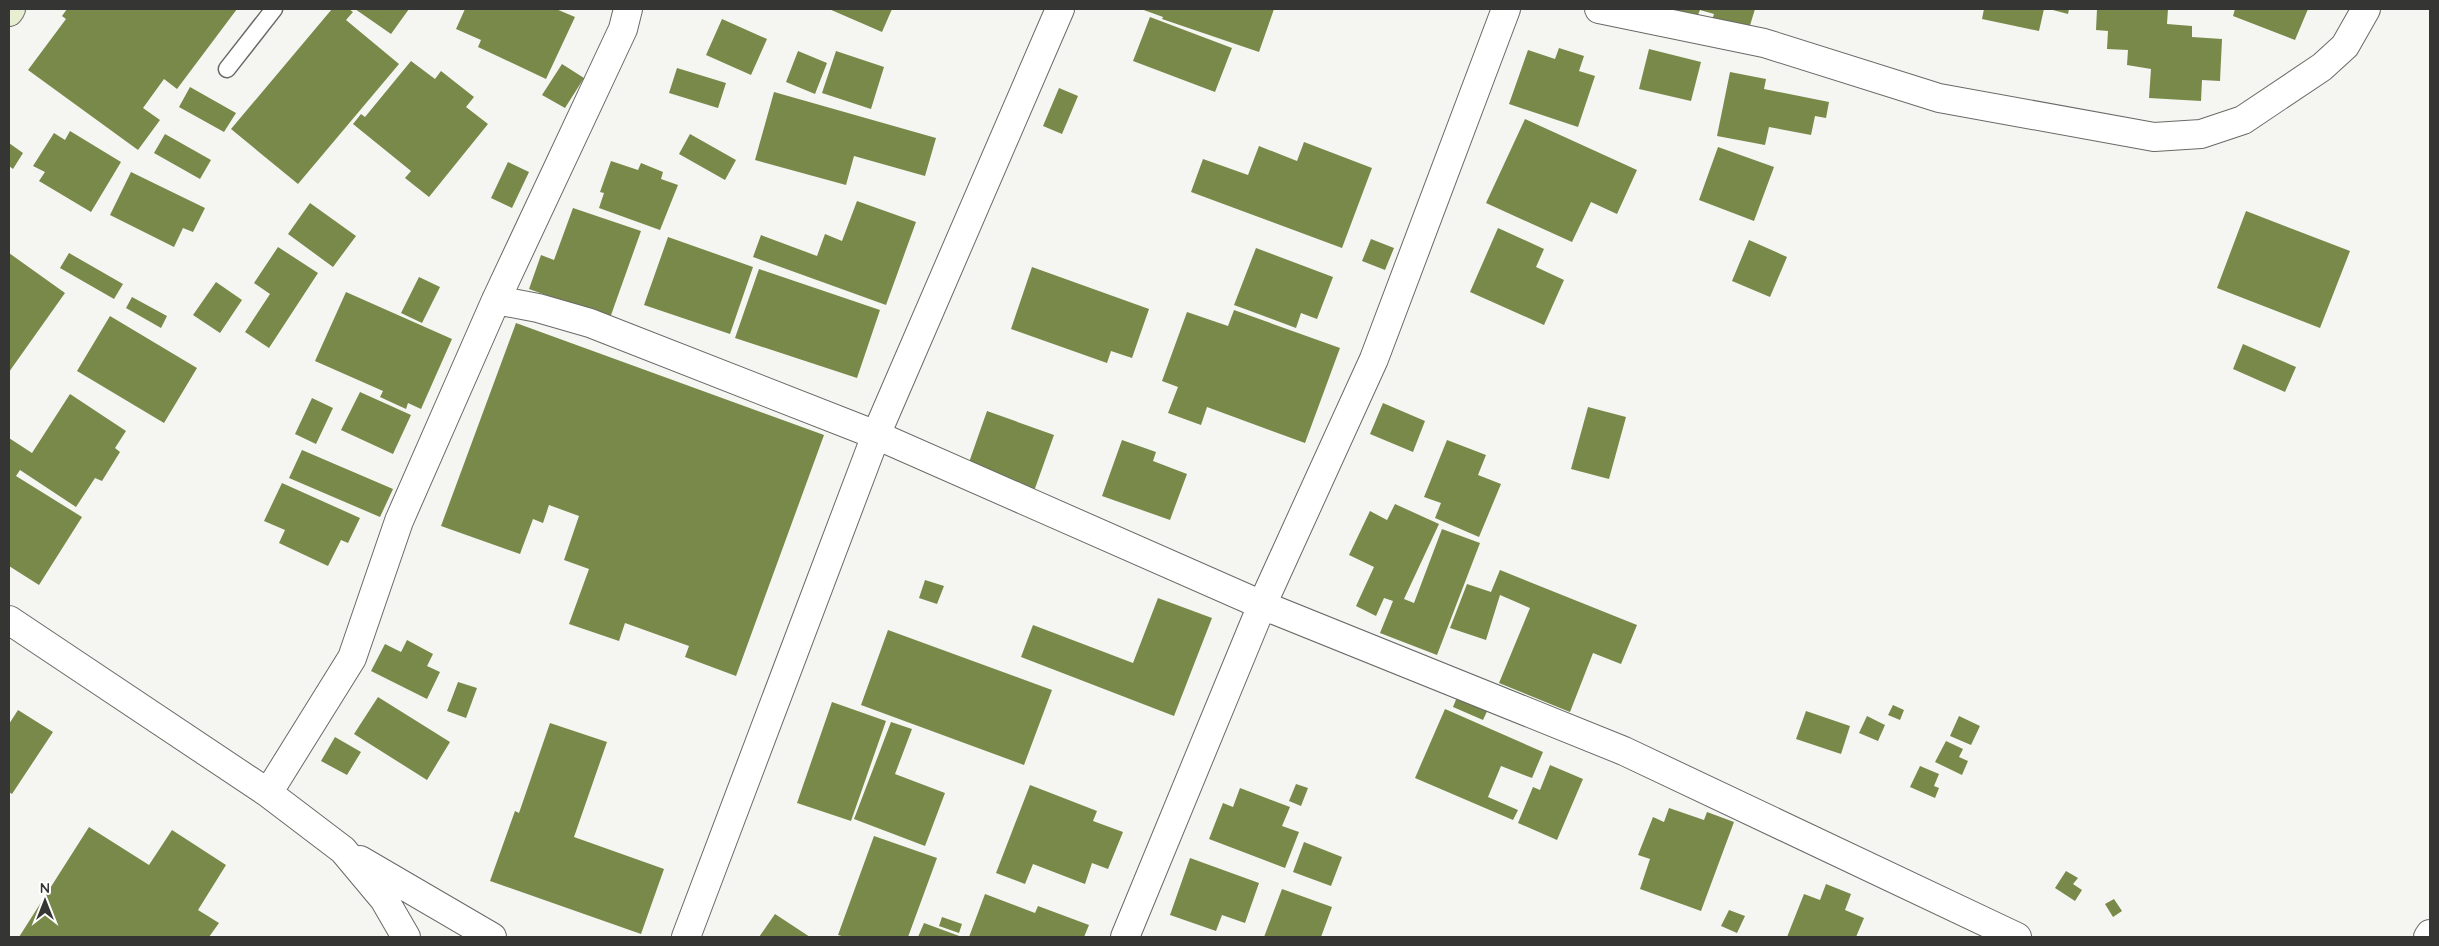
<svg xmlns="http://www.w3.org/2000/svg" width="2439" height="946" viewBox="0 0 2439 946" font-family="Quicksand,sans-serif">
	<rect width="100%" height="100%" fill="#f5f6f2"/>
	<path fill="#78894a" d="M 67,9 L 237,9 L 177,89 L 164,79 L 143,108 L 160,120 L 138,150 L 28,70 L 66,19 L 62,16 Z
		M 332,9 L 349,9 L 353,12 L 346,20 L 399,64 L 298,184 L 231,129 Z
		M 355,9 L 409,9 L 391,34 Z
		M 465,9 L 556,9 L 575,17 L 546,79 L 478,47 L 481,40 L 456,29 Z
		M 829,9 L 892,9 L 882,32 Z
		M 1141,9 L 1274,9 L 1259,52 L 1162,19 L 1163,17 Z
		M 1673,9 L 1755,9 L 1748,32 L 1712,20 L 1714,14 L 1700,10 L 1697,17 Z
		M 1984,9 L 2044,9 L 2039,31 L 1982,19 Z
		M 2049,9 L 2069,9 L 2068,14 Z
		M 2097,9 L 2168,9 L 2167,24 L 2192,26 L 2192,37 L 2222,39 L 2220,81 L 2202,80 L 2201,101 L 2149,98 L 2151,69 L 2127,65 L 2128,50 L 2107,49 L 2108,31 L 2096,30 Z
		M 2235,9 L 2308,9 L 2295,40 L 2233,16 Z
		M 1150,17 L 1232,48 L 1215,92 L 1133,61 Z
		M 722,19 L 767,39 L 751,75 L 706,55 Z
		M 1559,48 L 1584,56 L 1579,71 L 1595,76 L 1578,127 L 1509,104 L 1528,50 L 1555,59 Z
		M 1649,49 L 1701,62 L 1691,101 L 1639,89 Z
		M 798,51 L 827,63 L 815,94 L 786,82 Z
		M 836,51 L 884,67 L 871,109 L 822,93 Z
		M 411,61 L 435,79 L 441,71 L 474,97 L 466,107 L 488,124 L 429,197 L 405,178 L 411,171 L 353,124 L 361,114 L 365,117 Z
		M 562,64 L 584,78 L 565,108 L 542,95 Z
		M 677,68 L 726,83 L 718,108 L 669,93 Z
		M 1730,72 L 1766,79 L 1764,89 L 1829,102 L 1826,118 L 1815,116 L 1811,135 L 1769,127 L 1765,145 L 1717,136 Z
		M 190,87 L 236,113 L 224,132 L 179,107 Z
		M 1059,88 L 1078,96 L 1062,134 L 1043,126 Z
		M 774,92 L 936,138 L 925,176 L 854,156 L 846,185 L 755,160 Z
		M 1525,119 L 1637,170 L 1617,214 L 1591,202 L 1572,242 L 1486,203 Z
		M 70,131 L 121,162 L 91,212 L 39,181 L 45,172 L 33,166 L 54,133 L 65,140 Z
		M 165,134 L 211,160 L 200,179 L 154,153 Z
		M 690,134 L 736,160 L 725,180 L 679,154 Z
		M 1304,142 L 1372,168 L 1342,248 L 1191,192 L 1203,159 L 1248,175 L 1259,146 L 1297,161 Z
		M 9,143 L 23,153 L 13,169 L 9,166 Z
		M 1718,147 L 1774,167 L 1754,221 L 1699,200 Z
		M 611,161 L 638,170 L 641,163 L 663,172 L 661,179 L 678,185 L 660,230 L 599,208 L 604,193 L 600,192 Z
		M 508,162 L 529,172 L 512,208 L 491,198 Z
		M 131,172 L 205,208 L 193,232 L 183,228 L 174,247 L 110,215 Z
		M 857,201 L 916,222 L 886,305 L 753,257 L 761,235 L 817,256 L 825,234 L 842,241 Z
		M 310,203 L 356,236 L 333,267 L 288,234 Z
		M 573,208 L 641,231 L 610,318 L 529,289 L 541,255 L 554,260 Z
		M 2246,211 L 2350,251 L 2320,328 L 2217,288 Z
		M 1498,228 L 1544,249 L 1536,267 L 1564,280 L 1544,325 L 1470,292 Z
		M 668,237 L 753,267 L 730,334 L 644,305 Z
		M 1371,239 L 1394,248 L 1385,270 L 1362,261 Z
		M 1749,240 L 1787,257 L 1770,297 L 1732,281 Z
		M 278,247 L 318,273 L 269,348 L 245,332 L 270,294 L 254,283 Z
		M 1256,248 L 1333,277 L 1317,319 L 1301,313 L 1296,328 L 1234,305 Z
		M 9,253 L 65,293 L 9,372 Z
		M 69,253 L 123,284 L 114,299 L 60,268 Z
		M 1032,267 L 1149,309 L 1132,358 L 1111,351 L 1107,363 L 1011,329 Z
		M 759,269 L 880,310 L 857,378 L 735,338 Z
		M 419,277 L 440,287 L 422,323 L 401,313 Z
		M 216,282 L 242,300 L 220,333 L 193,315 Z
		M 346,292 L 452,339 L 421,409 L 408,403 L 406,409 L 380,397 L 383,391 L 315,361 Z
		M 132,297 L 167,316 L 161,328 L 126,308 Z
		M 1234,310 L 1340,348 L 1305,443 L 1207,407 L 1201,425 L 1168,413 L 1178,387 L 1162,381 L 1187,312 L 1228,326 Z
		M 110,316 L 197,368 L 164,423 L 77,371 Z
		M 516,323 L 824,435 L 736,676 L 685,657 L 689,646 L 625,623 L 619,641 L 569,624 L 589,569 L 564,560 L 579,516 L 549,505 L 543,523 L 533,519 L 520,554 L 441,526 Z
		M 2243,344 L 2296,367 L 2285,392 L 2233,369 Z
		M 360,392 L 411,415 L 393,454 L 341,430 Z
		M 70,394 L 126,431 L 115,448 L 120,452 L 102,481 L 95,478 L 76,507 L 20,470 L 16,476 L 82,517 L 39,585 L 9,566 L 9,438 L 32,453 Z
		M 312,398 L 333,408 L 316,444 L 295,434 Z
		M 1383,403 L 1425,421 L 1413,452 L 1370,434 Z
		M 1588,407 L 1626,417 L 1609,479 L 1571,469 Z
		M 987,411 L 1054,435 L 1033,494 L 966,471 Z
		M 1122,440 L 1156,452 L 1153,461 L 1187,474 L 1170,520 L 1102,496 Z
		M 1447,440 L 1486,455 L 1478,475 L 1501,484 L 1479,537 L 1435,518 L 1441,503 L 1424,497 Z
		M 302,450 L 393,489 L 380,517 L 289,478 Z
		M 282,483 L 360,518 L 348,543 L 341,540 L 328,566 L 279,543 L 285,530 L 264,521 Z
		M 1395,504 L 1439,524 L 1404,599 L 1414,603 L 1442,529 L 1480,543 L 1437,655 L 1380,633 L 1393,601 L 1384,598 L 1376,616 L 1356,606 L 1374,567 L 1349,555 L 1370,511 L 1387,520 Z
		M 1500,570 L 1637,625 L 1621,664 L 1593,653 L 1570,712 L 1499,683 L 1530,608 L 1500,595 L 1486,640 L 1450,628 L 1467,584 L 1491,592 Z
		M 925,580 L 944,586 L 937,604 L 919,598 Z
		M 1158,598 L 1212,618 L 1174,716 L 1021,657 L 1033,625 L 1133,663 Z
		M 888,630 L 1052,690 L 1024,765 L 861,705 Z
		M 407,640 L 433,654 L 427,666 L 440,672 L 427,699 L 371,671 L 385,644 L 401,652 Z
		M 458,682 L 477,688 L 466,718 L 447,711 Z
		M 1459,692 L 1490,705 L 1483,720 L 1453,707 Z
		M 378,697 L 450,742 L 427,780 L 354,734 Z
		M 832,702 L 886,721 L 851,821 L 797,803 Z
		M 1893,705 L 1904,710 L 1900,720 L 1888,715 Z
		M 1445,709 L 1543,752 L 1532,778 L 1501,766 L 1488,797 L 1518,810 L 1513,820 L 1415,778 Z
		M 18,710 L 53,732 L 12,794 L 9,792 L 9,724 Z
		M 1806,711 L 1850,726 L 1841,754 L 1796,739 Z
		M 1867,716 L 1885,725 L 1878,741 L 1859,733 Z
		M 1959,716 L 1980,726 L 1971,745 L 1950,736 Z
		M 891,722 L 912,729 L 895,774 L 945,793 L 925,846 L 854,819 Z
		M 550,723 L 607,742 L 574,837 L 664,869 L 641,934 L 490,881 L 515,811 L 519,813 Z
		M 335,737 L 361,752 L 347,775 L 321,761 Z
		M 1946,741 L 1963,749 L 1959,757 L 1968,761 L 1962,775 L 1935,762 Z
		M 1550,765 L 1583,779 L 1557,840 L 1518,823 L 1533,787 L 1540,790 Z
		M 1920,766 L 1939,774 L 1934,786 L 1939,788 L 1935,798 L 1910,787 Z
		M 1296,784 L 1308,788 L 1301,806 L 1289,801 Z
		M 1030,785 L 1097,811 L 1093,821 L 1123,832 L 1108,869 L 1092,863 L 1085,884 L 1033,864 L 1025,884 L 996,873 Z
		M 1240,788 L 1290,807 L 1282,826 L 1299,832 L 1285,868 L 1209,839 L 1223,803 L 1233,807 Z
		M 1669,808 L 1704,820 L 1707,812 L 1734,822 L 1701,911 L 1640,889 L 1650,859 L 1638,855 L 1653,817 L 1664,822 Z
		M 89,827 L 149,865 L 172,830 L 226,865 L 198,910 L 219,923 L 209,937 L 19,937 Z
		M 874,836 L 937,858 L 908,937 L 845,937 L 838,935 Z
		M 1304,842 L 1342,857 L 1331,886 L 1293,872 Z
		M 1190,858 L 1259,883 L 1245,923 L 1222,915 L 1216,931 L 1170,915 Z
		M 2066,871 L 2078,878 L 2073,884 L 2082,890 L 2075,901 L 2055,888 Z
		M 1826,884 L 1851,894 L 1845,910 L 1864,918 L 1856,937 L 1787,937 L 1804,894 L 1820,900 Z
		M 1282,889 L 1332,907 L 1321,937 L 1264,937 Z
		M 985,894 L 1035,913 L 1038,906 L 1089,925 L 1084,937 L 969,937 Z
		M 2114,899 L 2122,911 L 2113,917 L 2105,904 Z
		M 1729,910 L 1745,916 L 1737,933 L 1721,926 Z
		M 775,914 L 810,937 L 759,937 Z
		M 942,917 L 962,924 L 959,933 L 939,926 Z
		M 924,923 L 962,937 L 918,937 Z"/>
	<g fill="none" stroke-linecap="round" stroke-linejoin="round">
		<g stroke="#696a67" stroke-width="19">
			<path id="service" d="M 227,69 L 274,9"/>
		</g>
		<g stroke="#696a67" stroke-width="30">
			<path id="minor" d="M 1599,9 L 1764,43 L 1939,98 L 2154,137 L 2201,134 L 2243,120 L 2322,67 L 2345,46 L 2366,9
				M 496,300 L 538,308 L 590,323 L 876,435 L 1262,605 L 1624,751 L 2017,937
				M 9,620 L 268,793 L 343,850 L 384,899 L 406,937
				M 268,793 L 352,658 L 399,521 L 496,300 L 623,29 L 628,9
				M 360,860 L 492,937
				M 1125,937 L 1262,605 L 1374,359 L 1506,9
				M 2428,937 L 2430,934"/>
		</g>
		<g stroke="#696a67" stroke-width="30">
			<path id="tertiary" d="M 686,937 L 876,435 L 1060,9"/>
		</g>
		<g stroke="#696a67" stroke-width="30">
			<path id="secondary" d="M 9,12 L 11,9"/>
		</g>
		<use href="#service" stroke="#fff" stroke-width="16"/>
		<use href="#minor" stroke="#fff" stroke-width="28"/>
		<use href="#tertiary" stroke="#fff" stroke-width="28"/>
		<use href="#secondary" stroke="#e7eed2" stroke-width="28"/>
	</g>
	<rect width="2439" height="946" fill="none" stroke="#353534" stroke-width="20"/>
	<g transform="translate(45 901)" stroke="#ffffff" stroke-width="4" paint-order="stroke">
	<path d="M0-4L9 19L0 12L-9 19Z" fill="#353534"/>
	<text y="-8" font-size="14" font-weight="bold" text-anchor="middle" fill="#353534">N</text>
	</g>
</svg>
